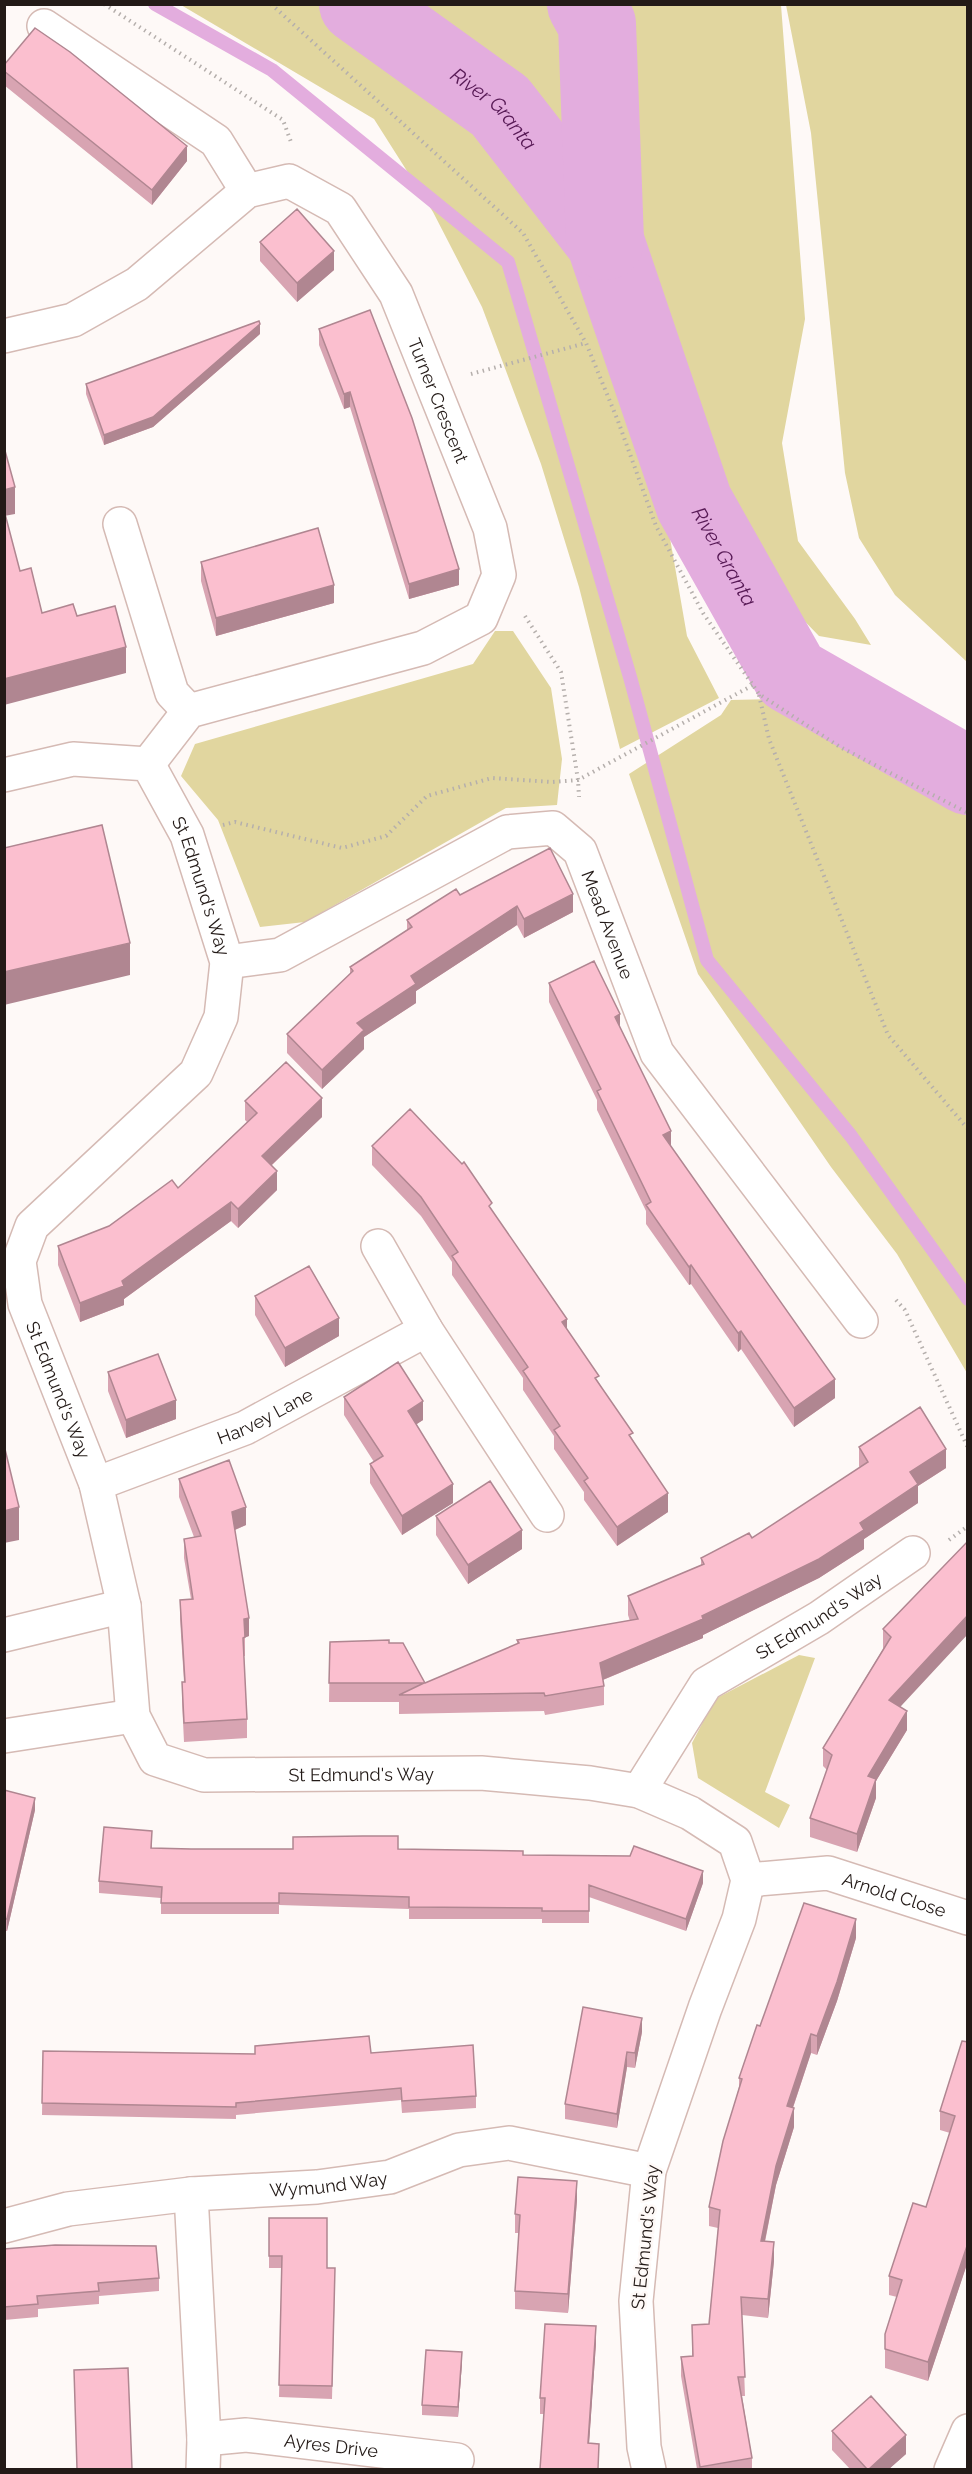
<svg xmlns="http://www.w3.org/2000/svg" width="972" height="2474" viewBox="0 0 972 2474" font-family="Raleway,sans-serif">
	<rect width="100%" height="100%" fill="#fef9f7"/>
	<path fill="#e1d69f" d="M 181,5 L 322,5 L 340,17 L 414,23 L 407,5 L 781,5 L 805,319 L 782,443 L 798,541 L 855,619 L 871,645 L 819,636 L 723,537 L 666,515 L 687,636 L 719,698 L 620,749 L 579,587 L 541,464 L 482,307 L 433,212 L 374,119 Z
		M 786,5 L 967,5 L 967,662 L 895,595 L 859,538 L 845,473 L 811,133 Z
		M 495,631 L 513,631 L 551,688 L 562,759 L 557,805 L 506,808 L 305,922 L 260,927 L 218,820 L 181,776 L 195,744 L 473,664 Z
		M 809,698 L 967,790 L 967,1373 L 897,1254 L 831,1167 L 698,974 L 629,774 L 721,715 L 731,700 Z
		M 799,1655 L 815,1658 L 765,1792 L 790,1805 L 779,1828 L 698,1778 L 692,1743 L 715,1699 Z"/>
	<g fill="none" stroke-linecap="round" stroke-linejoin="round">
		<path stroke="#e3adde" stroke-width="14" d="M 155,4 L 272,70 L 508,262 L 630,677 L 707,960 L 851,1136 L 968,1299"/>
		<g stroke="#e3adde" stroke-width="78">
			<path id="s1" d="M 358,4 L 500,106 L 605,241 L 694,503 L 791,675 L 968,776"/>
			<path d="M 586,4 L 597,24 L 605,241"/>
		</g>
		<g stroke="#d5bab4" stroke-width="36">
			<g id="minor">
				<path d="M 44,26 L 216,141 L 247,191"/>
				<path id="s2" d="M 4,336 L 73,320 L 137,284 L 247,191 L 289,181 L 340,209 L 396,294 L 490,528 L 499,575 L 481,618 L 423,648 L 189,711 L 148,764"/>
				<path d="M 120,524 L 172,693 L 189,711"/>
				<path id="s3" d="M 4,775 L 73,759 L 148,764 L 187,835 L 227,962 L 221,1017 L 196,1073 L 32,1226 L 19,1261 L 25,1304 L 96,1484 L 124,1606 L 133,1716 L 155,1759 L 204,1775 L 481,1773 L 590,1783 L 639,1791 L 690,1813 L 735,1842 L 748,1880 L 739,1919 L 705,2008 L 649,2171 L 636,2301 L 644,2447 L 649,2470"/>
				<path id="s4" d="M 227,962 L 280,955 L 507,832 L 553,828 L 580,851 L 657,1053 L 861,1321"/>
				<path d="M 378,1246 L 426,1330 L 547,1515"/>
				<path id="s5" d="M 96,1484 L 245,1428 L 426,1330"/>
				<path d="M 4,1635 L 124,1606"/>
				<path d="M 4,1736 L 133,1716"/>
				<path id="s6" d="M 639,1791 L 706,1684 L 819,1618 L 913,1553"/>
				<path id="s7" d="M 748,1880 L 828,1873 L 968,1918"/>
				<path d="M 191,2194 L 204,2439 L 203,2470"/>
				<path id="s8" d="M 4,2226 L 68,2209 L 191,2194 L 317,2187 L 390,2177 L 459,2150 L 509,2143 L 649,2171"/>
				<path id="s9" d="M 204,2439 L 246,2435 L 457,2460"/>
				<path d="M 951,2470 L 968,2431"/>
			</g>
		</g>
		<path stroke="#b5afac" stroke-width="4" stroke-dasharray="1.5 4.5" stroke-linecap="butt" d="M 104,4 L 283,120 L 291,142
			M 271,4 L 523,233 L 586,343 L 618,421 L 656,526 L 703,613 L 759,694 L 840,747 L 968,813
			M 471,374 L 586,343
			M 525,616 L 561,672 L 578,780 L 579,797
			M 759,695 L 769,739 L 888,1035 L 968,1129
			M 223,825 L 235,822 L 342,848 L 386,836 L 427,796 L 492,778 L 552,782 L 578,780 L 753,685
			M 896,1300 L 905,1310 L 968,1448
			M 949,1540 L 968,1526"/>
		<use href="#minor" stroke="#fff" stroke-width="33"/>
	</g>
	<path fill="#d8a4b2" d="M 4,65 L 187,161 L 152,205 L 4,85 Z
		M 260,242 L 334,270 L 297,302 L 260,261 Z
		M 319,329 L 459,585 L 409,599 L 350,407 L 344,409 L 319,345 Z
		M 260,334 L 153,427 L 104,445 L 86,394 L 86,384 Z
		M 201,562 L 334,603 L 216,636 L 201,581 Z
		M 460,895 L 573,912 L 524,938 L 517,925 L 416,991 L 416,1003 L 364,1037 L 364,1049 L 322,1089 L 287,1053 L 287,1034 L 350,974 L 350,967 L 407,930 L 407,920 Z
		M 549,983 L 620,1027 L 671,1146 L 835,1398 L 794,1427 L 741,1349 L 738,1352 L 691,1284 L 689,1285 L 646,1224 L 646,1211 L 597,1110 L 597,1100 L 549,1002 Z
		M 245,1101 L 322,1117 L 272,1165 L 277,1190 L 238,1228 L 231,1221 L 124,1299 L 124,1305 L 80,1322 L 58,1265 L 58,1246 L 109,1226 L 178,1188 L 247,1122 L 245,1120 Z
		M 372,1146 L 492,1211 L 567,1329 L 633,1440 L 668,1512 L 617,1546 L 584,1500 L 584,1492 L 554,1449 L 554,1436 L 523,1390 L 523,1378 L 452,1275 L 452,1262 L 421,1216 L 372,1165 Z
		M 255,1296 L 339,1336 L 285,1367 L 255,1315 Z
		M 108,1372 L 176,1419 L 126,1438 L 108,1391 Z
		M 344,1397 L 423,1420 L 416,1424 L 453,1503 L 402,1535 L 370,1483 L 370,1464 L 374,1462 L 344,1415 Z
		M 859,1447 L 946,1468 L 918,1486 L 918,1503 L 864,1539 L 864,1549 L 819,1578 L 703,1635 L 703,1638 L 603,1680 L 604,1686 L 604,1705 L 545,1715 L 544,1711 L 399,1714 L 399,1702 L 329,1702 L 330,1642 L 389,1643 L 425,1683 L 517,1644 L 517,1640 L 630,1621 L 628,1615 L 628,1596 L 701,1565 L 701,1558 L 752,1538 L 860,1468 L 859,1466 Z
		M 179,1479 L 246,1525 L 235,1530 L 249,1636 L 245,1637 L 245,1656 L 244,1656 L 247,1719 L 247,1738 L 184,1742 L 182,1701 L 182,1682 L 184,1682 L 180,1619 L 180,1600 L 191,1599 L 184,1558 L 184,1539 L 194,1537 L 179,1497 Z
		M 436,1516 L 522,1549 L 468,1584 L 436,1535 Z
		M 968,1541 L 900,1707 L 907,1730 L 876,1781 L 876,1798 L 857,1852 L 810,1837 L 810,1818 L 827,1770 L 823,1766 L 823,1748 L 883,1649 L 883,1629 Z
		M 4,1790 L 35,1810 L 7,1931 L 4,1931 Z
		M 152,1843 L 152,1848 L 191,1849 L 398,1849 L 523,1855 L 703,1883 L 686,1931 L 589,1897 L 589,1923 L 542,1923 L 542,1919 L 409,1919 L 409,1909 L 279,1905 L 279,1914 L 161,1914 L 161,1898 L 99,1893 L 99,1881 Z
		M 856,1938 L 837,2001 L 817,2055 L 811,2053 L 793,2108 L 794,2127 L 776,2185 L 765,2242 L 774,2261 L 768,2318 L 742,2315 L 745,2396 L 742,2396 L 752,2458 L 752,2469 L 697,2469 L 681,2376 L 681,2357 L 692,2356 L 692,2325 L 709,2324 L 718,2228 L 709,2226 L 709,2207 L 739,2087 L 739,2078 L 760,2026 Z
		M 642,2032 L 635,2068 L 627,2067 L 617,2128 L 565,2119 L 565,2104 Z
		M 968,2042 L 968,2261 L 928,2381 L 885,2368 L 885,2334 L 897,2297 L 889,2295 L 889,2276 L 926,2207 L 950,2133 L 940,2130 L 940,2111 Z
		M 255,2046 L 371,2053 L 476,2096 L 476,2108 L 402,2113 L 401,2100 L 236,2115 L 236,2119 L 42,2115 L 43,2051 L 255,2054 Z
		M 577,2200 L 568,2313 L 515,2309 L 515,2291 L 519,2233 L 515,2233 L 515,2214 Z
		M 269,2218 L 327,2268 L 335,2280 L 332,2399 L 279,2397 L 282,2268 L 269,2268 Z
		M 4,2249 L 159,2278 L 159,2291 L 99,2296 L 99,2304 L 38,2309 L 38,2317 L 4,2320 Z
		M 596,2343 L 589,2443 L 599,2460 L 544,2414 L 540,2414 L 540,2398 Z
		M 462,2362 L 458,2417 L 422,2415 L 422,2405 Z
		M 832,2431 L 906,2454 L 889,2469 L 850,2469 L 832,2450 Z"/>
	<path fill="#b08691" d="M 187,146 L 187,161 L 152,205 L 152,190 Z
		M 334,251 L 334,270 L 297,302 L 297,283 Z
		M 260,324 L 260,334 L 153,427 L 104,445 L 104,435 Z
		M 350,392 L 350,407 L 344,409 L 344,394 Z
		M 15,487 L 15,514 L 4,516 L 4,490 Z
		M 459,569 L 459,585 L 409,599 L 409,584 Z
		M 334,585 L 334,603 L 216,636 L 216,618 Z
		M 126,647 L 126,673 L 4,705 L 4,679 Z
		M 573,894 L 573,912 L 524,938 L 524,919 Z
		M 517,906 L 517,925 L 416,991 L 416,1003 L 364,1037 L 364,1049 L 322,1089 L 322,1070 L 357,1023 L 411,976 Z
		M 130,943 L 130,975 L 4,1005 L 4,972 Z
		M 620,1014 L 620,1033 L 615,1017 Z
		M 322,1098 L 322,1117 L 262,1174 L 262,1156 Z
		M 671,1131 L 671,1150 L 663,1135 Z
		M 277,1171 L 277,1190 L 238,1228 L 238,1209 Z
		M 231,1202 L 231,1221 L 124,1299 L 124,1305 L 80,1322 L 80,1303 L 122,1281 Z
		M 691,1265 L 691,1284 L 689,1285 L 689,1267 Z
		M 339,1318 L 339,1336 L 285,1367 L 285,1348 Z
		M 567,1319 L 567,1338 L 562,1322 Z
		M 741,1331 L 741,1349 L 738,1352 L 738,1333 Z
		M 835,1379 L 835,1398 L 794,1427 L 794,1408 Z
		M 176,1400 L 176,1419 L 126,1438 L 126,1420 Z
		M 423,1401 L 423,1420 L 408,1430 L 408,1411 Z
		M 946,1449 L 946,1468 L 918,1486 L 918,1503 L 864,1539 L 864,1549 L 819,1578 L 703,1635 L 703,1638 L 600,1681 L 600,1663 L 702,1616 L 860,1523 L 910,1472 Z
		M 453,1484 L 453,1503 L 402,1535 L 402,1516 Z
		M 668,1493 L 668,1512 L 617,1546 L 617,1527 Z
		M 19,1507 L 19,1540 L 4,1543 L 4,1511 Z
		M 246,1507 L 246,1525 L 232,1531 L 232,1512 Z
		M 522,1530 L 522,1549 L 468,1584 L 468,1565 Z
		M 968,1615 L 968,1634 L 889,1719 L 889,1700 Z
		M 249,1618 L 249,1636 L 244,1638 L 244,1619 Z
		M 907,1711 L 907,1730 L 876,1781 L 876,1798 L 857,1852 L 857,1834 L 868,1776 Z
		M 35,1798 L 35,1810 L 7,1931 L 7,1919 Z
		M 703,1871 L 703,1883 L 686,1931 L 686,1919 Z
		M 856,1919 L 856,1938 L 837,2001 L 817,2055 L 817,2036 Z
		M 642,2018 L 642,2032 L 635,2068 L 635,2053 Z
		M 811,2034 L 811,2053 L 787,2125 L 787,2106 Z
		M 627,2052 L 627,2067 L 617,2128 L 617,2114 Z
		M 794,2108 L 794,2127 L 776,2185 L 761,2260 L 761,2241 L 776,2166 Z
		M 577,2181 L 577,2200 L 568,2313 L 568,2294 Z
		M 774,2242 L 774,2261 L 768,2318 L 768,2299 Z
		M 968,2243 L 968,2261 L 928,2381 L 928,2362 Z
		M 596,2326 L 596,2343 L 588,2459 L 588,2443 Z
		M 462,2352 L 462,2362 L 458,2417 L 458,2407 Z
		M 906,2435 L 906,2454 L 889,2469 L 869,2469 Z"/>
	<path fill="#fbbfcf" stroke="#b08691" stroke-width="1.5" d="M 35,28 L 70,52 L 187,146 L 152,190 L 4,71 L 4,65 Z
		M 297,209 L 334,251 L 297,283 L 260,242 Z
		M 370,310 L 412,418 L 459,569 L 409,584 L 350,392 L 344,394 L 319,329 Z
		M 259,321 L 260,324 L 153,417 L 104,435 L 86,384 Z
		M 4,447 L 15,487 L 4,490 Z
		M 4,510 L 20,571 L 31,568 L 42,613 L 73,604 L 77,616 L 115,606 L 126,647 L 4,679 Z
		M 318,528 L 334,585 L 216,618 L 201,562 Z
		M 102,825 L 130,943 L 4,972 L 4,848 Z
		M 550,848 L 573,894 L 524,919 L 517,906 L 411,976 L 416,984 L 357,1023 L 364,1030 L 322,1070 L 287,1034 L 353,971 L 350,967 L 412,927 L 407,920 L 456,889 L 460,895 Z
		M 594,961 L 620,1014 L 615,1017 L 671,1131 L 663,1135 L 835,1379 L 794,1408 L 741,1331 L 738,1333 L 691,1265 L 689,1267 L 646,1205 L 651,1202 L 597,1091 L 601,1089 L 549,983 Z
		M 286,1062 L 322,1098 L 262,1156 L 277,1171 L 238,1209 L 231,1202 L 122,1281 L 124,1286 L 80,1303 L 58,1246 L 109,1226 L 172,1180 L 178,1188 L 257,1113 L 245,1101 Z
		M 410,1109 L 462,1164 L 464,1162 L 492,1203 L 489,1206 L 567,1319 L 562,1322 L 599,1376 L 595,1378 L 633,1433 L 629,1435 L 668,1493 L 617,1527 L 584,1481 L 588,1478 L 554,1430 L 560,1426 L 523,1371 L 528,1367 L 452,1256 L 458,1252 L 421,1197 L 372,1146 Z
		M 309,1266 L 339,1318 L 285,1348 L 255,1296 Z
		M 158,1354 L 176,1400 L 126,1420 L 108,1372 Z
		M 398,1362 L 423,1401 L 408,1411 L 453,1484 L 402,1516 L 370,1464 L 383,1456 L 344,1397 Z
		M 920,1407 L 946,1449 L 910,1472 L 918,1484 L 860,1523 L 864,1530 L 819,1559 L 702,1616 L 703,1619 L 600,1663 L 604,1686 L 545,1696 L 544,1693 L 399,1695 L 424,1683 L 329,1683 L 330,1642 L 389,1640 L 389,1643 L 403,1643 L 425,1683 L 519,1643 L 517,1640 L 638,1619 L 628,1596 L 704,1564 L 701,1558 L 749,1533 L 752,1538 L 868,1462 L 859,1447 Z
		M 4,1445 L 19,1507 L 4,1511 Z
		M 229,1460 L 246,1507 L 232,1512 L 249,1618 L 244,1619 L 245,1637 L 243,1638 L 247,1719 L 184,1723 L 182,1682 L 185,1682 L 180,1600 L 193,1599 L 184,1539 L 201,1536 L 179,1479 Z
		M 490,1481 L 522,1530 L 468,1565 L 436,1516 Z
		M 968,1541 L 968,1615 L 889,1700 L 907,1711 L 868,1776 L 876,1779 L 857,1834 L 810,1818 L 832,1755 L 823,1748 L 891,1637 L 883,1629 Z
		M 4,1790 L 35,1798 L 7,1919 L 4,1919 Z
		M 104,1827 L 152,1831 L 151,1848 L 191,1849 L 293,1849 L 293,1837 L 363,1836 L 398,1836 L 398,1849 L 523,1851 L 523,1855 L 630,1856 L 634,1846 L 703,1871 L 686,1919 L 589,1885 L 589,1911 L 542,1911 L 542,1908 L 409,1907 L 409,1897 L 279,1893 L 279,1903 L 161,1903 L 162,1887 L 99,1881 Z
		M 804,1903 L 856,1919 L 837,1982 L 817,2036 L 811,2034 L 787,2106 L 794,2108 L 776,2166 L 761,2241 L 774,2242 L 768,2299 L 741,2297 L 745,2377 L 738,2377 L 752,2458 L 700,2467 L 681,2357 L 693,2356 L 692,2325 L 709,2324 L 720,2210 L 709,2207 L 723,2141 L 742,2079 L 739,2078 L 757,2025 L 760,2026 Z
		M 583,2007 L 642,2018 L 635,2053 L 627,2052 L 617,2114 L 565,2104 Z
		M 369,2036 L 371,2053 L 473,2045 L 476,2096 L 402,2101 L 401,2088 L 236,2103 L 236,2107 L 42,2103 L 43,2051 L 255,2054 L 255,2046 Z
		M 962,2041 L 968,2042 L 968,2243 L 928,2362 L 885,2349 L 885,2334 L 902,2280 L 889,2276 L 913,2203 L 926,2207 L 955,2116 L 940,2111 Z
		M 518,2177 L 577,2181 L 568,2294 L 515,2291 L 520,2215 L 515,2214 Z
		M 269,2218 L 327,2218 L 327,2268 L 335,2268 L 332,2386 L 279,2385 L 282,2256 L 269,2256 Z
		M 55,2245 L 156,2246 L 159,2278 L 98,2283 L 99,2291 L 37,2296 L 38,2304 L 4,2307 L 4,2249 Z
		M 545,2324 L 596,2326 L 588,2443 L 599,2444 L 598,2469 L 540,2469 L 545,2398 L 540,2398 Z
		M 426,2350 L 462,2352 L 458,2407 L 422,2405 Z
		M 128,2368 L 132,2469 L 77,2469 L 74,2370 Z
		M 871,2396 L 906,2435 L 869,2469 L 867,2469 L 832,2431 Z"/>
	<g text-anchor="middle" dominant-baseline="central" stroke-width="5" stroke-linejoin="round" paint-order="stroke">
		<g font-size="18" fill="#231a17" stroke="#fef9f7">
			<text stroke="none"><textPath href="#s2" startOffset="606">Turner Crescent</textPath></text>
			<text stroke="none"><textPath href="#s3" startOffset="280">St Edmund's Way</textPath></text>
			<text stroke="none"><textPath href="#s4" startOffset="472">Mead Avenue</textPath></text>
			<text stroke="none"><textPath href="#s3" startOffset="874">St Edmund's Way</textPath></text>
			<text stroke="none"><textPath href="#s5" startOffset="182">Harvey Lane</textPath></text>
			<text stroke="none"><textPath href="#s6" startOffset="258">St Edmund's Way</textPath></text>
			<text stroke="none"><textPath href="#s3" startOffset="1468">St Edmund's Way</textPath></text>
			<text stroke="none"><textPath href="#s7" startOffset="150">Arnold Close</textPath></text>
			<text stroke="none"><textPath href="#s8" startOffset="328">Wymund Way</textPath></text>
			<text transform="translate(645 2237) rotate(-84)">St Edmund's Way</text>
			<text stroke="none"><textPath href="#s9" startOffset="128">Ayres Drive</textPath></text>
		</g>
		<g font-size="20" font-style="italic" fill="#571955" stroke="#fef9f7">
			<text stroke="none"><textPath href="#s1" startOffset="172">River Granta</textPath></text>
			<text stroke="none"><textPath href="#s1" startOffset="684">River Granta</textPath></text>
		</g>
	</g>
	<rect width="972" height="2474" fill="none" stroke="#231a17" stroke-width="12"/>
</svg>
